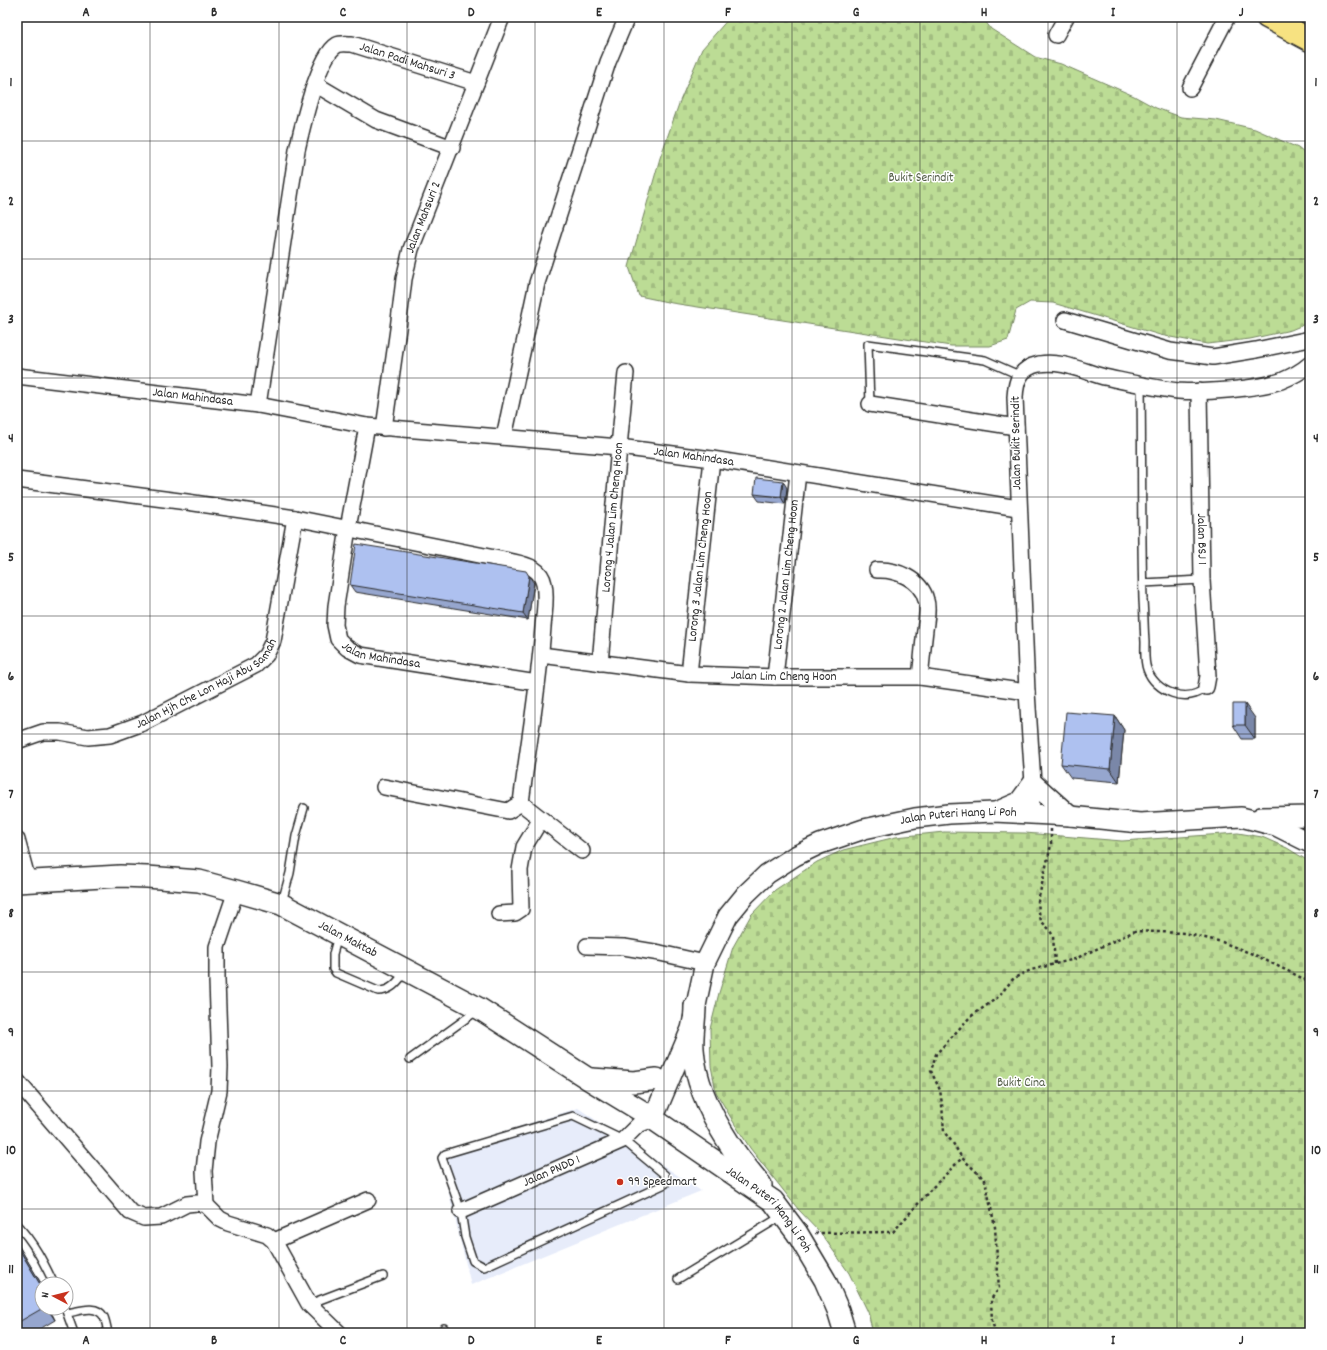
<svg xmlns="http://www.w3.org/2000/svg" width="1327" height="1350" viewBox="0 0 1327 1350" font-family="Dekko,sans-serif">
	<defs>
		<pattern id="cemetery-stones" width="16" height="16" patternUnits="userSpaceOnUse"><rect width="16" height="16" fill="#bcdc95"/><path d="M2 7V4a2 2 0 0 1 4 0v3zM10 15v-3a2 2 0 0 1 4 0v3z" fill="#a2bd81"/></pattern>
	</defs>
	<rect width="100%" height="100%" fill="#fff"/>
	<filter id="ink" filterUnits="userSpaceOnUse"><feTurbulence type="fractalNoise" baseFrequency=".025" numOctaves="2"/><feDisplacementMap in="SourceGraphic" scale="8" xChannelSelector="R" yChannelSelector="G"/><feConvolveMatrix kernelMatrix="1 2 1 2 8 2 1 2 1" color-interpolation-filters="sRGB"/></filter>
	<g filter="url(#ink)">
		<path fill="#e7ecfa" d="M 578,1108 L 701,1191 L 471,1285 L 439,1152 Z"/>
		<path fill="url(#cemetery-stones)" stroke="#748460" d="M 730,17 L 982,17 L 991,29 L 1035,57 L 1061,64 L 1134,96 L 1156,108 L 1181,117 L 1216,120 L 1255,129 L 1298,148 L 1310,158 L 1310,322 L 1291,330 L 1250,339 L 1207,344 L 1160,335 L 1053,303 L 1030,302 L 1016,310 L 1008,340 L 990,346 L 951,346 L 672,303 L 639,296 L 629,267 L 660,158 L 680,101 L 702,49 Z
			M 944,832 L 1025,833 L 1122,841 L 1238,833 L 1262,837 L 1287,848 L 1310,862 L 1310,1333 L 873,1333 L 868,1312 L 849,1273 L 820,1232 L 798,1209 L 750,1148 L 734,1123 L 716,1092 L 711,1066 L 710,1029 L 719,993 L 733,947 L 751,915 L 775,890 L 817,862 L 843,850 L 896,837 Z"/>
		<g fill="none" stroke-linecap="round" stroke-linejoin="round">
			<g stroke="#2b2b2b" stroke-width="10">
				<path id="service" d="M 1141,385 C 1142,456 1141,528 1143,600 C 1144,614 1144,628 1145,642 C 1145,650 1144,661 1147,669 C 1155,692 1188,705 1206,687
					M 870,404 L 868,344 L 985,360 L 1019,375
					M 1143,583 L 1202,580
					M 282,902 L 290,873 L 296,836 L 304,808
					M 338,936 L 333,954 L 333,969 L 336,973 L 378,991 C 392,991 398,981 406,971
					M 410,1059 L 478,1010
					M 573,1116 L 623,1140 L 665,1175 L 665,1184 L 484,1267 L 473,1261 L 465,1237 L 461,1211 L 442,1158 L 445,1154 Z
					M 17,1225 C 33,1241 44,1263 54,1284
					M 678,1279 L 782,1216
					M 309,1304 L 383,1276
					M 65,1308 L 74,1333
					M 68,1313 C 79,1311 97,1304 104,1317 C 106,1322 107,1328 108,1333
					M 440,1333 L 444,1328"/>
			</g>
			<g stroke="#2b2b2b" stroke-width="18">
				<g id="minor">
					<path d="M 1056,35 L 1066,17"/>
					<path d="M 315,84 L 376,120 L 452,148"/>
					<path d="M 1190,88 L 1227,17"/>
					<path d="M 1065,320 L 1170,351 L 1213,357 L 1256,350 L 1310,339"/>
					<path id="s1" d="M 17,376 L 258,405 L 367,426 L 619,447 L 712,459 L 1018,508"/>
					<path id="s2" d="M 1199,391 L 1202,580 L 1208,676 L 1206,687"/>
					<path d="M 870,404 L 1016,427"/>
					<path id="s3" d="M 258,405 L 297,150 C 302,128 318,56 337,45 C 341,43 348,44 352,44 L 476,83"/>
					<path id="s4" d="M 367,426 L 348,528 L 336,606 L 335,625 L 338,639 L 347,648 L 360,655 L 537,683"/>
					<path id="s5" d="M 384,428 L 398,329 L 404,279 L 411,249 L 502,17"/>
					<path d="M 504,437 L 537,283 L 608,62 L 627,17"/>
					<path d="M 17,480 L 187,502 L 295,518 L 514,562 C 528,565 541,569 544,584 C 547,598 544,614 543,627 C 539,686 528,745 521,803 L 508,811 L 384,787"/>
					<path d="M 877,570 C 896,569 921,579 926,600 C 929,609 926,621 925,630 C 923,646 922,661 920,677"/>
					<path id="s6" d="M 541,655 L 689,674 L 775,677 L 920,677 L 1027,692"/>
					<path id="s7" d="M 600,663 L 619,447 L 626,373"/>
					<path id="s8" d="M 689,674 L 712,459"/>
					<path id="s9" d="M 775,677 L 798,473"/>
					<path id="s10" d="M 17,741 L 43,732 L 60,732 L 88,737 L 110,735 L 143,723 L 256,665 L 266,655 L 273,641 L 295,518"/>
					<path d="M 521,803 L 582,851"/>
					<path d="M 1031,813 L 1033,783 L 1027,692 L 1015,397 C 1016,380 1020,368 1039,364 C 1062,360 1082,371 1104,377 C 1128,382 1153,388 1178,391 C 1205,393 1256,389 1281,381 C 1291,377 1302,371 1310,364"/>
					<path d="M 17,840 L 28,881"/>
					<path d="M 499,914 L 515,913 L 521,909 L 520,870 L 524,847 L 541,819"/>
					<path d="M 587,946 L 624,947 L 660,953 L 705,963"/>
					<path d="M 17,1081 L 130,1212 L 144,1218 L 161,1217 L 187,1204 L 197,1203 L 206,1205 L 220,1219 L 228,1223 L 267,1235 L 274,1241 L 309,1304 L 339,1333"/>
					<path d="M 206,1205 L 204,1171 L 207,1142 L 219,1091 L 220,1067 L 217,980 L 217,947 L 236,891"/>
					<path id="s11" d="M 461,1211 L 623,1140 L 638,1125 L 653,1119"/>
					<path d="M 274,1241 L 368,1200"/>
				</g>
			</g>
			<g stroke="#2b2b2b" stroke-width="22">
				<g id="tertiary">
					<path d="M 998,811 L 1019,802 L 1033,783 L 1070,816"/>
					<path d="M 1261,817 L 1310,816"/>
					<path id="s12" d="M 653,1119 L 691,1029 L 705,963 L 728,916 L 746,894 L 767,874 L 795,856 L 820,844 L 864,829 L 915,818 L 949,814 L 994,812 L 1070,816 L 1140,823 L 1241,817 L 1276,826 L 1310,843"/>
				</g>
			</g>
			<g stroke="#2b2b2b" stroke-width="24">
				<g id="secondary">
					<path id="s13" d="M 17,882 L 120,876 L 147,877 L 199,881 L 236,891 L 281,904 L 480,1009 L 587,1078 L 643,1112 L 773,1201 L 797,1233 L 825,1280 L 838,1310 L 845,1333"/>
					<path d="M 695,1006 C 695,1020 692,1035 693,1049 C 695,1083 711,1115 729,1143 C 738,1158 750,1171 761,1185"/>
					<path d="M 592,1079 L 634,1082 L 657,1079"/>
				</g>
			</g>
			<g stroke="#2b2b2b" stroke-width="25">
				<path id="primary" d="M 1267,17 L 1310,40"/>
			</g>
			<path stroke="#2b2b2b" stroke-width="2.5" stroke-dasharray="3 3" stroke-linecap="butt" d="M 1051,829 L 1051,845 L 1038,901 L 1039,912 L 1041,921 L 1049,929 L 1053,936 L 1055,964
				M 815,1233 L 893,1232 L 933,1187 L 962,1158
				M 996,1333 L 992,1322 L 991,1299 L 999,1289 L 995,1227 L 985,1180 L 962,1158 L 953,1143 L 944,1132 L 942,1104 L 940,1090 L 931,1071 L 936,1054 L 970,1017 L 997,998 L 1014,978 L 1031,970 L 1075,959 L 1135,931 L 1184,933 L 1222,942 L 1255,955 L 1304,979 L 1310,983"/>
			<use href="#service" stroke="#fff" stroke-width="7"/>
			<use href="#minor" stroke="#fff" stroke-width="15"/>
			<use href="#tertiary" stroke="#fff" stroke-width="19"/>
			<use href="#secondary" stroke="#fff" stroke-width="21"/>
			<use href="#primary" stroke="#f7e281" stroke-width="22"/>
		</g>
		<path fill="#96a6ce" stroke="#2b2b2b" d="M 787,488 L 785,504 L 759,501 L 754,494 Z
			M 534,583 L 528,620 L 355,592 L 350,585 Z
			M 1115,716 L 1124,730 L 1119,782 L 1071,778 L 1061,764 Z
			M 1255,718 L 1255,739 L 1242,739 L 1233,725 Z
			M 17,1243 L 42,1285 L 42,1308 L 49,1308 L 55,1320 L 33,1333 L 17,1333 Z"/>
		<path fill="#7a87a8" stroke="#2b2b2b" d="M 783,481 L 787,488 L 785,504 L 781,497 Z
			M 529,576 L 534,583 L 528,620 L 523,613 Z
			M 1245,704 L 1255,718 L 1255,739 L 1245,725 Z
			M 1115,716 L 1124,730 L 1119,782 L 1110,769 Z
			M 17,1243 L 42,1285 L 42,1288 L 17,1246 Z
			M 47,1308 L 49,1308 L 55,1320 Z"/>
		<path fill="#aec1f0" stroke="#2b2b2b" d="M 756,478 L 783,481 L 781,497 L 754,494 Z
			M 356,544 L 526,571 L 529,576 L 523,613 L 350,585 Z
			M 1233,704 L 1245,704 L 1245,725 L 1233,725 Z
			M 1066,712 L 1115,716 L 1110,769 L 1061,764 Z
			M 17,1246 L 41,1286 L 36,1289 L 42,1299 L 42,1308 L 43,1308 L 17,1323 Z"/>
	</g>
	<path fill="none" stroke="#2b2b2b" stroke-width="1" stroke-opacity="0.55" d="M 150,17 L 150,1333M 279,17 L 279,1333M 407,17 L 407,1333M 535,17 L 535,1333M 664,17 L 664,1333M 792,17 L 792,1333M 920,17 L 920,1333M 1048,17 L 1048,1333M 1177,17 L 1177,1333M 17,141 L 1310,141M 17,259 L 1310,259M 17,378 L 1310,378M 17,497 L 1310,497M 17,616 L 1310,616M 17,734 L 1310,734M 17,853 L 1310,853M 17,972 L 1310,972M 17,1091 L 1310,1091M 17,1209 L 1310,1209"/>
	<circle fill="#c8321e" stroke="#fff" stroke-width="1.5" cx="620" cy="1182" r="4"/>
	<g text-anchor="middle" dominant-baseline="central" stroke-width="3" stroke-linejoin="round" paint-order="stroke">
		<g font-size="13" fill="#2b2b2b" stroke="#fff">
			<text stroke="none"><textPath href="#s3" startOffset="445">Jalan Padi Mahsuri 3</textPath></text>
			<text stroke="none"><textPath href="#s5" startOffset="215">Jalan Mahsuri 2</textPath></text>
			<text stroke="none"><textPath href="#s1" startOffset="177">Jalan Mahindasa</textPath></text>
			<text transform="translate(1017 443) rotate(-91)">Jalan Bukit Serindit</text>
			<text stroke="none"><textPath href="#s1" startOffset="682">Jalan Mahindasa</textPath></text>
			<text stroke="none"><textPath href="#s7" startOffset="146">Lorong 4 Jalan Lim Cheng Hoon</textPath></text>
			<text stroke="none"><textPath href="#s2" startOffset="148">Jalan BSJ 1</textPath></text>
			<text stroke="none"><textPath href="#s8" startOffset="108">Lorong 3 Jalan Lim Cheng Hoon</textPath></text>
			<text stroke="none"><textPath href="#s9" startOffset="103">Lorong 2 Jalan Lim Cheng Hoon</textPath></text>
			<text stroke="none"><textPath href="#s4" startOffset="264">Jalan Mahindasa</textPath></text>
			<text stroke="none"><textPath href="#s6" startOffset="244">Jalan Lim Cheng Hoon</textPath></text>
			<text stroke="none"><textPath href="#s10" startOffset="206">Jalan Hjh Che Lon Haji Abu Samah</textPath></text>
			<text stroke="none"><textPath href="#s12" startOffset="478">Jalan Puteri Hang Li Poh</textPath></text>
			<text stroke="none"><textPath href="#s13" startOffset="343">Jalan Maktab</textPath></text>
			<text stroke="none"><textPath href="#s11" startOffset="99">Jalan PNDD 1</textPath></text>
			<text stroke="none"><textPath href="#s13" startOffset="846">Jalan Puteri Hang Li Poh</textPath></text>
		</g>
		<g font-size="13" fill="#56604b" stroke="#fff">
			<text x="921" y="178">Bukit Serindit</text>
			<text x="1021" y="1083">Bukit Cina</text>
		</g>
		<g font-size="13" fill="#2b2b2b" stroke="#fff" text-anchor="start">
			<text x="628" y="1182">99 Speedmart</text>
		</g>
	</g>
	<rect width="1327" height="1350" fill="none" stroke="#fff" stroke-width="44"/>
	<g transform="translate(54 1296) rotate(277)"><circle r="19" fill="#ffffff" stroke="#aaaaaa"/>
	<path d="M0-3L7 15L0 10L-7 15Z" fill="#c8321e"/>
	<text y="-6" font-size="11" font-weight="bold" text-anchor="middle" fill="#2b2b2b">N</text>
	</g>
	<rect x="22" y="22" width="1283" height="1306" fill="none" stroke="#2b2b2b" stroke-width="1.5"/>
	<g font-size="13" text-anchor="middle" font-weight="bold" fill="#2b2b2b">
		<text x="86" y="16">A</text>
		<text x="214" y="16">B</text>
		<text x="343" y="16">C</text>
		<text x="471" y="16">D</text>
		<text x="599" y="16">E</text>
		<text x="728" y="16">F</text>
		<text x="856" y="16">G</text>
		<text x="984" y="16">H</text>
		<text x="1113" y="16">I</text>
		<text x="1241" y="16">J</text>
		<text x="11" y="86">1</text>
		<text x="1316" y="86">1</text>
		<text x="11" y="205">2</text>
		<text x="1316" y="205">2</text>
		<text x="11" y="323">3</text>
		<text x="1316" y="323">3</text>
		<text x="11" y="442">4</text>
		<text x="1316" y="442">4</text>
		<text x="11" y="561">5</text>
		<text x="1316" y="561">5</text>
		<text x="11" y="680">6</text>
		<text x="1316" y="680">6</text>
		<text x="11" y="798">7</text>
		<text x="1316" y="798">7</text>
		<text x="11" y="917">8</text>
		<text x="1316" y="917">8</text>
		<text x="11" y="1036">9</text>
		<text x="1316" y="1036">9</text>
		<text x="11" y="1154">10</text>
		<text x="1316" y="1154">10</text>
		<text x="11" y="1273">11</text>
		<text x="1316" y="1273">11</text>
		<text x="86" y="1344">A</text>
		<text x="214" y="1344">B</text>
		<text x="343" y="1344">C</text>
		<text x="471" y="1344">D</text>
		<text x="599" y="1344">E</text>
		<text x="728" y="1344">F</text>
		<text x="856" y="1344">G</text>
		<text x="984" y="1344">H</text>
		<text x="1113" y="1344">I</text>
		<text x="1241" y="1344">J</text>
	</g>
</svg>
